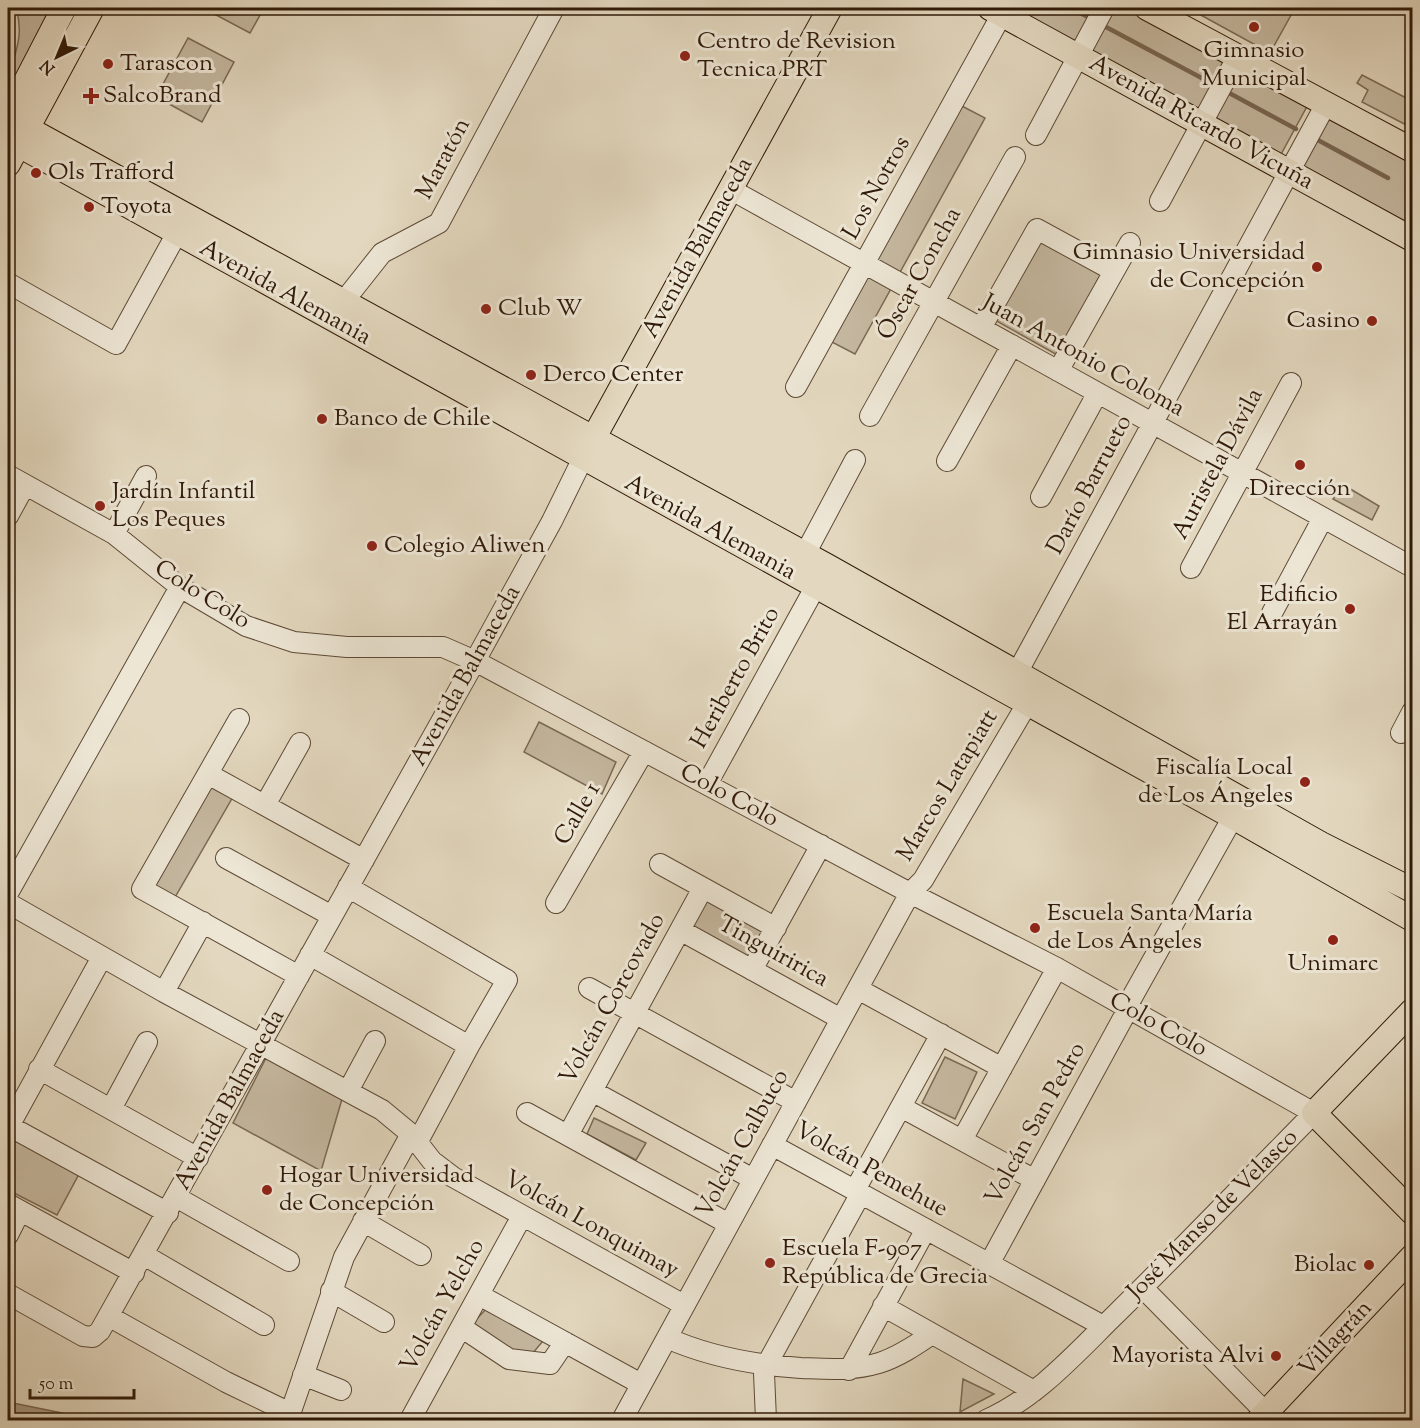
<svg xmlns="http://www.w3.org/2000/svg" width="1420" height="1428" viewBox="0 0 1420 1428" font-family="'Sorts Mill Goudy',serif">
	<rect width="100%" height="100%" fill="#e3d8bf"/>
	<filter id="stains"><feTurbulence type="fractalNoise" baseFrequency=".00333" numOctaves="4"/><feColorMatrix values="0 0 0 0 .2 0 0 0 0 .09 0 0 0 0 .02 0 0 0 .5 -.17"/></filter>
	<radialGradient id="worn" r=".72"><stop offset=".6" stop-color="#630" stop-opacity="0"/><stop offset="1" stop-color="#630" stop-opacity=".3"/></radialGradient>
	<path fill="#c5b8a0" stroke="#7a6954" stroke-width="1.5" d="M 8,8 C 13,27 13,47 8,66 Z
		M 16,8 L 54,8 L 8,94 C 7,62 27,44 16,8 Z
		M 203,8 L 264,8 L 250,33 Z
		M 999,8 L 1142,8 L 1311,99 L 1279,158 Z
		M 1188,8 L 1295,8 L 1270,53 Z
		M 188,38 L 234,62 L 202,122 L 156,97 Z
		M 1362,75 L 1412,101 L 1412,128 L 1362,102 L 1368,90 L 1357,83 Z
		M 960,105 L 985,118 L 855,354 L 828,340 Z
		M 1330,107 L 1412,152 L 1412,234 L 1296,169 Z
		M 1036,238 L 1103,270 L 1059,356 L 993,319 Z
		M 1342,484 L 1379,506 L 1372,520 L 1333,499 Z
		M 539,722 L 616,762 L 602,794 L 524,752 Z
		M 210,782 L 234,795 L 174,899 L 150,888 Z
		M 705,898 L 766,931 L 751,959 L 692,927 Z
		M 267,1056 L 342,1099 L 321,1171 L 233,1123 Z
		M 945,1057 L 977,1072 L 955,1119 L 922,1103 Z
		M 594,1118 L 646,1143 L 636,1160 L 587,1134 Z
		M 11,1138 L 79,1174 L 57,1215 L 8,1190 L 8,1145 Z
		M 488,1307 L 543,1341 L 532,1354 L 508,1353 L 471,1325 Z
		M 963,1379 L 994,1394 L 960,1412 Z"/>
	<path fill="#a69781" stroke="#776551" stroke-width="1.5" d="M 8,1402 L 62,1413 L 83,1420 L 8,1420 Z"/>
	<g fill="none" stroke-linecap="round" stroke-linejoin="round">
		<path stroke="#776551" stroke-width="4.5" d="M 1070,8 L 1086,16
			M 1106,27 L 1211,83
			M 1231,94 L 1296,129
			M 1316,139 L 1388,178
			M 1407,188 L 1412,191"/>
		<g stroke="#5d4a36" stroke-width="22">
			<path id="minor" d="M 1036,135 L 1104,8
				M 730,189 L 1412,567
				M 1160,201 L 1238,56
				M 8,283 L 116,344 L 177,233
				M 344,301 L 382,253 L 439,223 L 554,8
				M 981,328 L 1037,229 L 1114,271
				M 1058,371 L 1130,243
				M 796,387 L 1002,14
				M 870,416 L 1015,157
				M 947,461 L 1012,345
				M 8,475 L 114,534 L 180,587 L 246,626 L 294,642 L 347,647 L 443,647 L 475,661 L 910,893 L 1057,968 L 1314,1113 C 1248,1180 1183,1248 1116,1314 C 1076,1353 1037,1398 986,1420
				M 1041,497 L 1097,394
				M 8,516 L 25,485
				M 114,534 L 146,476
				M 805,554 L 855,460
				M 1191,568 L 1291,383
				M 1272,613 L 1323,518
				M 239,719 L 142,889 L 299,976
				M 1401,733 L 1412,712
				M 208,774 L 364,860
				M 707,784 L 823,573
				M 265,805 L 300,743
				M 226,858 L 332,916
				M 660,864 L 776,928
				M 348,887 L 507,980 L 469,1046 L 418,1141
				M 8,893 L 180,587
				M 8,903 L 164,992 L 382,1110 L 411,1134 L 432,1161 L 453,1177 L 684,1305
				M 556,903 L 644,751
				M 680,930 L 841,1019
				M 310,955 L 469,1046
				M 752,970 L 821,845
				M 589,988 L 796,1102
				M 858,989 L 1002,1068
				M 164,992 L 203,922
				M 1126,1008 L 1233,817
				M 39,1069 L 198,1158
				M 348,1091 L 375,1041
				M 592,1091 L 753,1179
				M 901,1107 L 1035,1180
				M 111,1109 L 147,1042
				M 527,1113 L 729,1224
				M 9,1126 L 168,1213
				M 8,1128 L 102,957
				M 568,1135 L 703,888
				M 962,1140 L 1057,968
				M 772,1145 L 1103,1326
				M 855,1190 L 941,1034
				M 176,1197 L 289,1261
				M 8,1204 L 134,1273
				M 363,1221 L 421,1255
				M 8,1235 L 20,1211
				M 144,1255 L 264,1325
				M 989,1264 L 1128,1009
				M 1143,1288 L 1266,1413
				M 331,1291 L 384,1322
				M 8,1294 L 83,1336 L 93,1337 L 100,1331 L 475,661 L 552,521 L 583,458
				M 479,1295 L 641,1384
				M 883,1306 L 1034,1391
				M 110,1317 L 226,1382 L 290,1413
				M 461,1327 L 509,1359 L 550,1364 L 565,1342
				M 667,1338 C 710,1357 754,1365 801,1368 C 829,1369 852,1371 879,1363 C 898,1357 916,1345 932,1334
				M 849,1370 L 926,1229
				M 303,1375 L 341,1390
				M 288,1420 L 344,1257 L 411,1134
				M 410,1420 L 522,1216
				M 622,1420 L 910,893 L 923,880 L 1024,709 L 1027,703 L 1017,673 L 1326,104
				M 766,1420 L 764,1373 L 766,1366 L 861,1193"/>
		</g>
		<g stroke="#301a08" stroke-width="26">
			<path id="major" d="M 990,8 L 1412,239
				M 1147,8 L 1412,150
				M 8,116 L 64,8
				M 8,118 L 827,566 L 1321,844 L 1412,890
				M 8,139 L 1233,817 L 1412,919
				M 8,164 L 92,8
				M 587,450 L 830,8
				M 1412,1011 L 1314,1113 L 1412,1212
				M 1259,1420 L 1412,1257"/>
		</g>
		<use href="#minor" stroke="#ede6d5" stroke-width="20"/>
		<use href="#major" stroke="#e3d8bf" stroke-width="24"/>
	</g>
	<g fill="#8f2418" stroke="#ede6d5" stroke-width="2">
		<circle cx="1254" cy="27" r="6"/>
		<circle cx="685" cy="56" r="6"/>
		<circle cx="108" cy="64" r="6"/>
		<path d="M88 87h6v6h6v6h-6v6h-6v-6h-6v-6h6z"/>
		<circle cx="36" cy="173" r="6"/>
		<circle cx="89" cy="207" r="6"/>
		<circle cx="1317" cy="267" r="6"/>
		<circle cx="486" cy="309" r="6"/>
		<circle cx="1372" cy="321" r="6"/>
		<circle cx="531" cy="375" r="6"/>
		<circle cx="322" cy="419" r="6"/>
		<circle cx="1300" cy="465" r="6"/>
		<circle cx="100" cy="506" r="6"/>
		<circle cx="372" cy="546" r="6"/>
		<circle cx="1350" cy="609" r="6"/>
		<circle cx="1305" cy="782" r="6"/>
		<circle cx="1035" cy="928" r="6"/>
		<circle cx="1333" cy="940" r="6"/>
		<circle cx="267" cy="1190" r="6"/>
		<circle cx="770" cy="1263" r="6"/>
		<circle cx="1369" cy="1265" r="6"/>
		<circle cx="1276" cy="1356" r="6"/>
	</g>
	<g text-anchor="middle" dominant-baseline="central" stroke-width="6" stroke-linejoin="round" paint-order="stroke">
		<g font-size="24" fill="#301a08" stroke="#ede6d5" text-anchor="start">
			<text x="697" y="42">Centro de Revision<tspan x="697" dy="28">Tecnica PRT</tspan></text>
			<text x="1254" y="51" text-anchor="middle">Gimnasio<tspan x="1254" dy="28">Municipal</tspan></text>
			<text x="120" y="64">Tarascon</text>
			<text x="103" y="96">SalcoBrand</text>
			<text x="48" y="173">Ols Trafford</text>
			<text x="101" y="207">Toyota</text>
			<text x="1305" y="253" text-anchor="end">Gimnasio Universidad<tspan x="1305" dy="28">de Concepción</tspan></text>
			<text x="498" y="309">Club W</text>
			<text x="1360" y="321" text-anchor="end">Casino</text>
			<text x="543" y="375">Derco Center</text>
			<text x="334" y="419">Banco de Chile</text>
			<text x="1300" y="489" text-anchor="middle">Dirección</text>
			<text x="112" y="492">Jardín Infantil<tspan x="112" dy="28">Los Peques</tspan></text>
			<text x="384" y="546">Colegio Aliwen</text>
			<text x="1338" y="595" text-anchor="end">Edificio<tspan x="1338" dy="28">El Arrayán</tspan></text>
			<text x="1293" y="768" text-anchor="end">Fiscalía Local<tspan x="1293" dy="28">de Los Ángeles</tspan></text>
			<text x="1047" y="914">Escuela Santa María<tspan x="1047" dy="28">de Los Ángeles</tspan></text>
			<text x="1333" y="964" text-anchor="middle">Unimarc</text>
			<text x="279" y="1176">Hogar Universidad<tspan x="279" dy="28">de Concepción</tspan></text>
			<text x="782" y="1249">Escuela F-907<tspan x="782" dy="28">República de Grecia</tspan></text>
			<text x="1357" y="1265" text-anchor="end">Biolac</text>
			<text x="1264" y="1356" text-anchor="end">Mayorista Alvi</text>
		</g>
		<g font-size="24" fill="#301a08" stroke="#ede6d5">
			<text transform="translate(1201 123) rotate(29)">Avenida Ricardo Vicuña</text>
			<text transform="translate(444 159) rotate(-62)">Maratón</text>
			<text transform="translate(877 188) rotate(-61)">Los Notros</text>
			<text transform="translate(698 248) rotate(-61)">Avenida Balmaceda</text>
			<text transform="translate(920 274) rotate(-61)">Óscar Concha</text>
			<text transform="translate(285 293) rotate(29)">Avenida Alemania</text>
			<text transform="translate(1083 356) rotate(29)">Juan Antonio Coloma</text>
			<text transform="translate(1218 464) rotate(-62)">Auristela Dávila</text>
			<text transform="translate(1090 485) rotate(-62)">Darío Barrueto</text>
			<text transform="translate(710 528) rotate(29)">Avenida Alemania</text>
			<text transform="translate(202 595) rotate(32)">Colo Colo</text>
			<text transform="translate(466 676) rotate(-61)">Avenida Balmaceda</text>
			<text transform="translate(736 678) rotate(-61)">Heriberto Brito</text>
			<text transform="translate(948 786) rotate(-59)">Marcos Latapiatt</text>
			<text transform="translate(729 796) rotate(28)">Colo Colo</text>
			<text transform="translate(578 814) rotate(-60)">Calle 1</text>
			<text transform="translate(773 952) rotate(29)">Tinguiririca</text>
			<text transform="translate(613 999) rotate(-61)">Volcán Corcovado</text>
			<text transform="translate(1158 1025) rotate(29)">Colo Colo</text>
			<text transform="translate(230 1100) rotate(-61)">Avenida Balmaceda</text>
			<text transform="translate(1036 1124) rotate(-61)">Volcán San Pedro</text>
			<text transform="translate(743 1144) rotate(-61)">Volcán Calbuco</text>
			<text transform="translate(871 1170) rotate(29)">Volcán Pemehue</text>
			<text transform="translate(1213 1215) rotate(-45)">José Manso de Velasco</text>
			<text transform="translate(591 1225) rotate(29)">Volcán Lonquimay</text>
			<text transform="translate(443 1306) rotate(-61)">Volcán Yelcho</text>
			<text transform="translate(1336 1339) rotate(-47)">Villagrán</text>
		</g>
	</g>
	<rect width="1420" height="1428" fill="none" stroke="#e3d8bf" stroke-width="30"/>
	<rect x="9" y="9" width="1402" height="1410" fill="none" stroke="#301a08" stroke-width="3"/>
	<rect x="15" y="15" width="1390" height="1398" fill="none" stroke="#301a08" stroke-width="1.5"/>
	<g transform="translate(57 57) rotate(223)" stroke="#ede6d5" stroke-width="4.5" paint-order="stroke">
	<path d="M0-4.5L10 22L0 15L-10 22Z" fill="#301a08"/>
	<text y="-9" font-size="16" font-weight="bold" text-anchor="middle" fill="#301a08">N</text>
	</g>
	<path d="M30 1389v9h104v-9" fill="none" stroke="#301a08" stroke-width="3"/>
	<text x="39" y="1389" font-size="18" fill="#301a08" stroke="#ede6d5" stroke-width="4.5" paint-order="stroke">50 m</text>
	<rect width="100%" height="100%" filter="url(#stains)"/>
	<rect width="100%" height="100%" fill="url(#worn)"/>
</svg>
